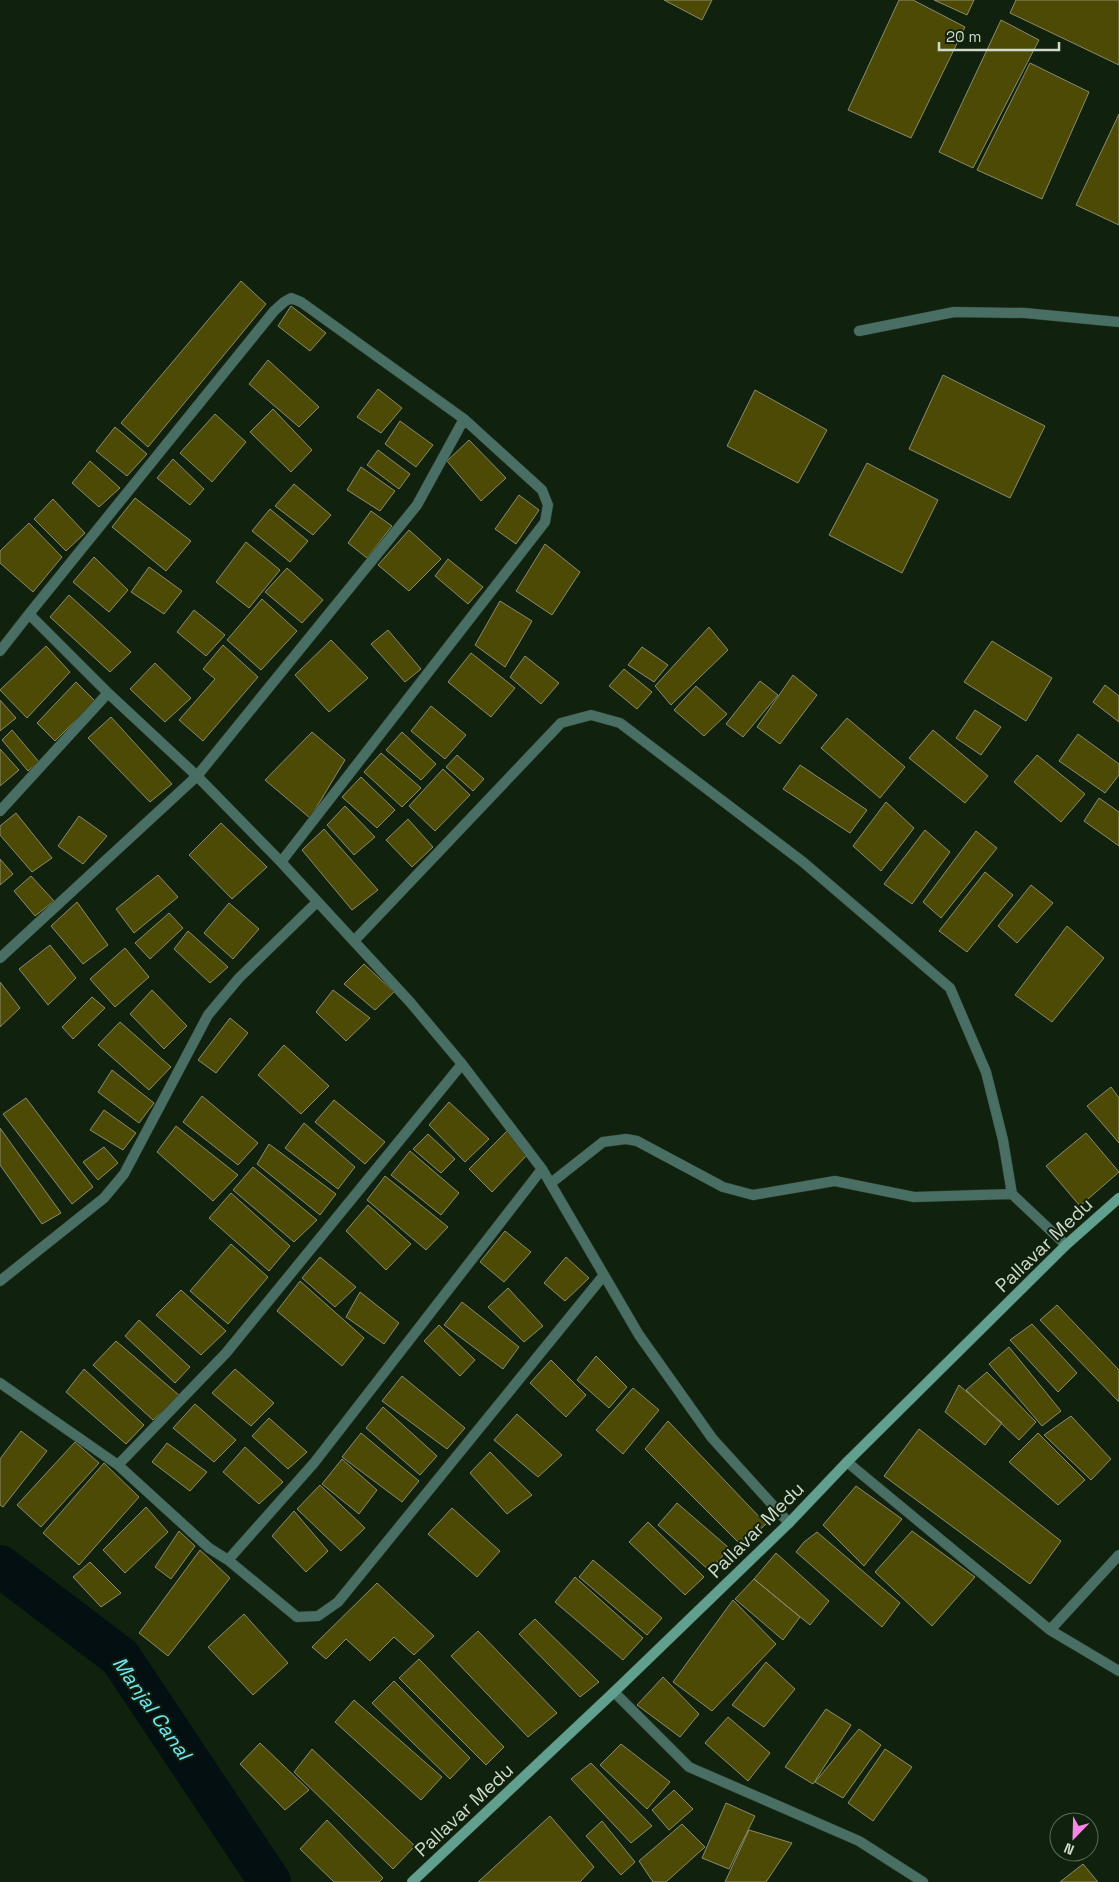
<svg xmlns="http://www.w3.org/2000/svg" width="1119" height="1882" viewBox="0 0 1119 1882" font-family="'Space Grotesk',sans-serif">
	<rect width="100%" height="100%" fill="#10210d"/>
	<g fill="none" stroke-linecap="round" stroke-linejoin="round">
		<path stroke="#030f11" stroke-width="42" d="M 0,1566 L 120,1657 L 270,1882"/>
	</g>
	<path fill="#4d4a06" stroke="#8b8b6e" d="M 664,0 L 712,0 L 702,20 Z
		M 899,0 L 913,0 L 965,27 L 911,138 L 848,110 Z
		M 934,0 L 974,0 L 967,15 Z
		M 1016,0 L 1119,0 L 1119,65 L 1010,13 Z
		M 1001,20 L 1039,40 L 973,168 L 939,152 Z
		M 1030,63 L 1089,92 L 1042,199 L 977,170 Z
		M 1119,114 L 1119,225 L 1076,205 Z
		M 241,281 L 266,304 L 148,447 L 121,423 Z
		M 291,306 L 326,333 L 310,351 L 278,326 Z
		M 268,360 L 319,407 L 299,427 L 249,384 Z
		M 943,375 L 1045,426 L 1010,498 L 909,449 Z
		M 378,389 L 402,408 L 381,433 L 357,417 Z
		M 755,390 L 827,430 L 798,483 L 727,446 Z
		M 273,409 L 312,450 L 291,472 L 250,432 Z
		M 215,414 L 246,442 L 212,482 L 180,453 Z
		M 400,421 L 433,445 L 416,467 L 385,444 Z
		M 115,427 L 147,454 L 127,476 L 96,451 Z
		M 469,440 L 506,478 L 481,501 L 447,461 Z
		M 378,450 L 410,474 L 399,489 L 367,465 Z
		M 173,459 L 204,489 L 190,505 L 157,478 Z
		M 90,461 L 120,488 L 99,507 L 72,483 Z
		M 867,463 L 938,500 L 902,573 L 829,535 Z
		M 361,467 L 395,491 L 380,511 L 347,490 Z
		M 294,484 L 331,515 L 313,535 L 275,506 Z
		M 519,495 L 539,510 L 516,544 L 495,529 Z
		M 135,498 L 191,541 L 166,571 L 112,527 Z
		M 53,499 L 85,533 L 66,551 L 34,519 Z
		M 270,509 L 308,541 L 290,562 L 252,531 Z
		M 371,511 L 392,526 L 367,558 L 348,543 Z
		M 29,523 L 62,557 L 33,592 L 0,563 L 0,551 Z
		M 409,530 L 441,559 L 409,591 L 378,565 Z
		M 246,542 L 280,570 L 249,608 L 216,582 Z
		M 545,544 L 580,572 L 552,615 L 516,591 Z
		M 94,557 L 128,590 L 109,612 L 73,582 Z
		M 448,559 L 483,587 L 468,604 L 435,576 Z
		M 149,567 L 182,591 L 164,614 L 131,592 Z
		M 287,568 L 323,600 L 302,623 L 265,592 Z
		M 69,595 L 131,652 L 110,672 L 50,617 Z
		M 262,599 L 297,631 L 261,670 L 227,640 Z
		M 500,601 L 532,621 L 505,667 L 475,645 Z
		M 194,610 L 225,635 L 206,656 L 177,632 Z
		M 709,627 L 728,650 L 671,705 L 655,686 Z
		M 388,630 L 421,669 L 405,682 L 371,644 Z
		M 331,640 L 368,678 L 329,712 L 295,675 Z
		M 992,641 L 1052,678 L 1026,721 L 964,682 Z
		M 223,645 L 258,677 L 203,741 L 179,720 L 215,679 L 203,669 Z
		M 46,646 L 70,672 L 27,718 L 0,690 Z
		M 642,647 L 668,665 L 654,682 L 628,665 Z
		M 471,653 L 515,688 L 491,717 L 448,682 Z
		M 525,656 L 559,683 L 541,704 L 510,677 Z
		M 155,663 L 191,698 L 165,722 L 130,689 Z
		M 624,669 L 652,692 L 637,709 L 609,686 Z
		M 793,675 L 817,695 L 780,744 L 757,727 Z
		M 760,681 L 778,695 L 743,737 L 726,724 Z
		M 76,682 L 95,701 L 55,741 L 37,723 Z
		M 1105,685 L 1119,696 L 1119,722 L 1093,702 Z
		M 696,686 L 727,714 L 704,736 L 674,710 Z
		M 0,700 L 16,718 L 0,731 Z
		M 431,706 L 466,735 L 445,759 L 411,731 Z
		M 975,710 L 1001,727 L 981,755 L 956,738 Z
		M 111,717 L 172,784 L 150,802 L 88,738 Z
		M 847,718 L 905,767 L 880,798 L 821,748 Z
		M 12,730 L 39,762 L 28,771 L 2,740 Z
		M 933,730 L 988,776 L 965,803 L 909,758 Z
		M 312,732 L 345,760 L 310,818 L 265,780 Z
		M 402,732 L 436,764 L 421,780 L 386,750 Z
		M 1078,734 L 1119,764 L 1119,775 L 1105,793 L 1059,761 Z
		M 0,749 L 19,770 L 0,786 Z
		M 381,753 L 421,788 L 402,807 L 364,772 Z
		M 457,755 L 484,779 L 473,791 L 446,767 Z
		M 1037,755 L 1085,794 L 1061,822 L 1014,782 Z
		M 800,765 L 867,810 L 850,833 L 783,789 Z
		M 443,769 L 470,795 L 435,831 L 409,806 Z
		M 361,777 L 395,810 L 377,828 L 342,797 Z
		M 1099,798 L 1119,812 L 1119,846 L 1084,821 Z
		M 886,802 L 914,828 L 881,871 L 853,846 Z
		M 345,806 L 375,837 L 354,855 L 327,825 Z
		M 16,813 L 52,858 L 32,872 L 0,835 L 0,826 Z
		M 79,816 L 107,836 L 83,864 L 58,846 Z
		M 408,819 L 433,847 L 412,867 L 386,840 Z
		M 221,823 L 267,867 L 232,899 L 189,855 Z
		M 324,829 L 378,890 L 352,910 L 302,850 Z
		M 925,830 L 950,852 L 912,904 L 884,884 Z
		M 976,831 L 997,848 L 941,918 L 923,902 Z
		M 0,859 L 13,874 L 0,885 Z
		M 985,872 L 1013,895 L 967,952 L 939,931 Z
		M 158,875 L 178,897 L 134,933 L 116,909 Z
		M 31,876 L 54,901 L 35,916 L 14,891 Z
		M 1031,885 L 1053,903 L 1017,943 L 998,926 Z
		M 77,902 L 108,945 L 83,964 L 51,926 Z
		M 229,903 L 259,929 L 233,959 L 204,933 Z
		M 169,913 L 183,928 L 150,959 L 135,943 Z
		M 1067,926 L 1104,958 L 1052,1022 L 1015,995 Z
		M 188,931 L 228,967 L 210,983 L 174,949 Z
		M 50,945 L 76,978 L 48,1005 L 19,969 Z
		M 125,948 L 149,977 L 115,1007 L 90,979 Z
		M 364,964 L 394,992 L 375,1010 L 344,984 Z
		M 0,982 L 20,1008 L 0,1027 Z
		M 152,990 L 187,1026 L 164,1049 L 130,1014 Z
		M 333,990 L 370,1018 L 346,1041 L 316,1012 Z
		M 92,997 L 105,1008 L 73,1039 L 62,1027 Z
		M 230,1018 L 248,1033 L 216,1073 L 198,1060 Z
		M 120,1022 L 171,1067 L 149,1090 L 98,1045 Z
		M 284,1045 L 329,1086 L 301,1114 L 258,1075 Z
		M 112,1070 L 154,1103 L 139,1123 L 98,1092 Z
		M 1111,1087 L 1119,1098 L 1119,1143 L 1087,1106 Z
		M 202,1096 L 258,1143 L 238,1165 L 183,1122 Z
		M 26,1098 L 93,1187 L 72,1204 L 3,1114 Z
		M 334,1100 L 385,1142 L 365,1164 L 315,1122 Z
		M 449,1102 L 489,1139 L 465,1162 L 429,1125 Z
		M 104,1110 L 136,1133 L 123,1150 L 90,1130 Z
		M 304,1123 L 355,1167 L 338,1189 L 285,1148 Z
		M 176,1126 L 238,1175 L 213,1201 L 157,1152 Z
		M 0,1128 L 61,1213 L 42,1224 L 0,1165 Z
		M 507,1131 L 528,1154 L 492,1192 L 469,1169 Z
		M 1086,1133 L 1119,1172 L 1080,1206 L 1046,1166 Z
		M 428,1134 L 455,1159 L 441,1173 L 413,1149 Z
		M 269,1144 L 336,1194 L 320,1215 L 257,1164 Z
		M 104,1147 L 118,1163 L 98,1180 L 83,1162 Z
		M 410,1151 L 459,1193 L 441,1215 L 391,1175 Z
		M 253,1167 L 317,1220 L 294,1242 L 233,1190 Z
		M 385,1176 L 448,1227 L 426,1250 L 367,1200 Z
		M 231,1193 L 290,1246 L 269,1271 L 209,1218 Z
		M 368,1205 L 411,1244 L 386,1270 L 346,1231 Z
		M 505,1231 L 531,1252 L 504,1282 L 480,1262 Z
		M 231,1244 L 268,1277 L 228,1324 L 190,1291 Z
		M 320,1257 L 356,1287 L 335,1307 L 302,1278 Z
		M 566,1257 L 589,1278 L 565,1301 L 544,1283 Z
		M 300,1281 L 364,1338 L 342,1366 L 277,1311 Z
		M 508,1288 L 543,1326 L 524,1342 L 488,1307 Z
		M 181,1290 L 226,1331 L 201,1355 L 156,1315 Z
		M 360,1292 L 399,1323 L 384,1344 L 346,1317 Z
		M 462,1302 L 519,1347 L 503,1369 L 444,1325 Z
		M 1057,1305 L 1119,1370 L 1119,1402 L 1040,1320 Z
		M 139,1320 L 190,1367 L 175,1383 L 125,1336 Z
		M 1032,1324 L 1077,1373 L 1058,1392 L 1010,1340 Z
		M 439,1325 L 475,1360 L 460,1376 L 424,1341 Z
		M 116,1341 L 180,1396 L 153,1420 L 93,1365 Z
		M 1009,1347 L 1061,1411 L 1042,1426 L 989,1364 Z
		M 596,1356 L 627,1387 L 609,1408 L 577,1380 Z
		M 551,1360 L 586,1395 L 566,1417 L 530,1383 Z
		M 84,1369 L 144,1425 L 126,1444 L 66,1392 Z
		M 235,1369 L 274,1403 L 251,1426 L 212,1393 Z
		M 987,1372 L 1036,1422 L 1019,1440 L 966,1390 Z
		M 402,1376 L 465,1428 L 447,1449 L 382,1401 Z
		M 959,1385 L 1002,1423 L 985,1445 L 945,1412 Z
		M 633,1388 L 659,1410 L 623,1454 L 596,1430 Z
		M 195,1404 L 236,1440 L 214,1462 L 173,1428 Z
		M 383,1407 L 437,1456 L 420,1475 L 366,1428 Z
		M 517,1414 L 562,1455 L 538,1477 L 494,1440 Z
		M 1071,1416 L 1111,1459 L 1091,1480 L 1044,1435 Z
		M 269,1418 L 307,1452 L 288,1469 L 252,1436 Z
		M 668,1421 L 766,1524 L 742,1546 L 645,1449 Z
		M 919,1429 L 1061,1541 L 1030,1584 L 884,1476 Z
		M 21,1431 L 47,1451 L 3,1507 L 0,1505 L 0,1459 Z
		M 361,1433 L 419,1481 L 402,1502 L 342,1457 Z
		M 1038,1433 L 1085,1480 L 1058,1505 L 1009,1462 Z
		M 75,1442 L 99,1463 L 41,1527 L 17,1505 Z
		M 167,1443 L 207,1472 L 190,1491 L 152,1462 Z
		M 245,1447 L 283,1482 L 259,1504 L 223,1472 Z
		M 490,1452 L 532,1495 L 507,1514 L 470,1473 Z
		M 342,1459 L 377,1490 L 359,1514 L 322,1484 Z
		M 104,1463 L 139,1497 L 79,1565 L 43,1533 Z
		M 320,1485 L 365,1528 L 341,1551 L 297,1509 Z
		M 856,1486 L 902,1519 L 864,1566 L 823,1525 Z
		M 677,1503 L 729,1548 L 710,1571 L 658,1525 Z
		M 146,1507 L 168,1532 L 125,1573 L 103,1550 Z
		M 452,1508 L 500,1551 L 477,1577 L 428,1534 Z
		M 294,1511 L 328,1551 L 306,1572 L 272,1536 Z
		M 648,1522 L 704,1577 L 685,1595 L 629,1542 Z
		M 179,1531 L 195,1546 L 171,1579 L 155,1567 Z
		M 912,1531 L 975,1577 L 932,1626 L 875,1572 Z
		M 817,1532 L 900,1603 L 882,1627 L 796,1552 L 804,1542 Z
		M 200,1550 L 230,1578 L 168,1656 L 139,1633 Z
		M 776,1553 L 829,1601 L 810,1625 L 754,1579 Z
		M 593,1560 L 662,1618 L 647,1635 L 579,1577 Z
		M 90,1562 L 121,1593 L 101,1607 L 73,1577 Z
		M 575,1577 L 643,1638 L 623,1660 L 555,1602 Z
		M 754,1579 L 800,1617 L 783,1640 L 735,1599 Z
		M 377,1583 L 434,1636 L 414,1655 L 394,1637 L 370,1661 L 346,1639 L 326,1659 L 312,1647 Z
		M 733,1600 L 776,1644 L 712,1711 L 673,1682 Z
		M 244,1614 L 288,1663 L 253,1695 L 208,1647 Z
		M 535,1619 L 599,1682 L 580,1697 L 519,1634 Z
		M 478,1631 L 557,1713 L 528,1737 L 451,1656 Z
		M 419,1659 L 504,1747 L 486,1765 L 399,1678 Z
		M 766,1662 L 795,1689 L 764,1727 L 732,1705 Z
		M 663,1677 L 699,1714 L 680,1737 L 637,1705 Z
		M 394,1681 L 470,1758 L 450,1779 L 372,1703 Z
		M 354,1700 L 442,1777 L 421,1800 L 335,1722 Z
		M 826,1709 L 851,1725 L 813,1784 L 785,1767 Z
		M 728,1717 L 770,1753 L 748,1781 L 705,1743 Z
		M 859,1729 L 881,1745 L 843,1798 L 815,1782 Z
		M 260,1743 L 309,1790 L 285,1810 L 240,1764 Z
		M 621,1744 L 670,1782 L 647,1809 L 600,1765 Z
		M 312,1749 L 415,1846 L 393,1869 L 294,1772 Z
		M 885,1749 L 912,1767 L 873,1821 L 848,1803 Z
		M 591,1763 L 652,1826 L 631,1843 L 571,1779 Z
		M 674,1790 L 693,1809 L 669,1830 L 652,1810 Z
		M 726,1803 L 755,1816 L 729,1869 L 702,1858 Z
		M 550,1816 L 594,1867 L 580,1882 L 478,1882 Z
		M 327,1820 L 383,1878 L 379,1882 L 334,1882 L 300,1849 Z
		M 602,1821 L 635,1862 L 621,1875 L 586,1836 Z
		M 682,1824 L 705,1847 L 666,1882 L 653,1882 L 639,1861 Z
		M 749,1830 L 792,1843 L 766,1882 L 725,1882 Z
		M 1083,1864 L 1098,1882 L 1060,1882 Z"/>
	<g fill="none" stroke-linecap="round" stroke-linejoin="round">
		<g stroke="#2b3b28" stroke-width="11">
			<path id="street" d="M 859,331 L 954,312 L 1025,313 L 1119,322
				M 29,614 L 274,311 L 284,302 L 291,298 L 301,302 L 464,419 L 542,490 L 548,505 L 545,522 L 281,862
				M 0,651 L 29,614 L 108,693 L 197,776 L 281,862 L 410,1002 L 462,1064 L 542,1169 L 639,1335 L 712,1438 L 789,1523
				M 0,811 L 108,693
				M 354,941 L 561,723 L 591,715 L 620,723 L 803,862 L 950,988 L 986,1072 L 1003,1140 L 1012,1194 L 1066,1245
				M 0,958 L 197,776 L 417,505 L 464,419
				M 551,1183 L 603,1142 L 626,1139 L 637,1141 L 723,1187 L 753,1195 L 835,1181 L 914,1197 L 1012,1194
				M 0,1281 L 104,1198 L 124,1174 L 208,1015 L 239,978 L 317,902
				M 0,1383 L 118,1465 L 209,1548 L 228,1560 L 314,1463 L 542,1169
				M 847,1462 L 1050,1630 L 1119,1555
				M 118,1465 L 226,1353 L 462,1064
				M 228,1560 L 297,1617 L 318,1616 L 338,1602 L 604,1275
				M 1050,1630 L 1119,1671
				M 614,1692 L 689,1767 L 859,1841 L 923,1882"/>
		</g>
		<g stroke="#2b3b28" stroke-width="11">
			<path id="secondary" d="M 412,1882 L 614,1692 L 789,1523 L 847,1462 L 1066,1245 L 1119,1198"/>
		</g>
		<use href="#street" stroke="#496f65" stroke-width="10"/>
		<use href="#secondary" stroke="#61a08f" stroke-width="10"/>
	</g>
	<g text-anchor="middle" dominant-baseline="central" stroke-width="4" stroke-linejoin="round" paint-order="stroke">
		<g font-size="19" fill="#d0dbce" stroke="#10210d">
			<text transform="translate(1044 1245) rotate(-44)">Pallavar Medu</text>
			<text transform="translate(756 1530) rotate(-45)">Pallavar Medu</text>
			<text transform="translate(464 1810) rotate(-43)">Pallavar Medu</text>
		</g>
		<g font-size="20" font-style="italic" fill="#74e7f8" stroke="#10210d">
			<text transform="translate(152 1708) rotate(55)">Manjal Canal</text>
		</g>
	</g>
	<g transform="translate(1074 1837) rotate(203)"><circle r="24" fill="#10210d" stroke="#5d6b5a"/>
	<path d="M0-4L9 19L0 12L-9 19Z" fill="#fa87e7"/>
	<text y="-8" font-size="14" font-weight="bold" text-anchor="middle" fill="#d0dbce">N</text>
	</g>
	<path d="M939 42v8h120v-8" fill="none" stroke="#d0dbce" stroke-width="2.5"/>
	<text x="946" y="42" font-size="15" fill="#d0dbce" stroke="#10210d" stroke-width="4" paint-order="stroke">20 m</text>
</svg>
